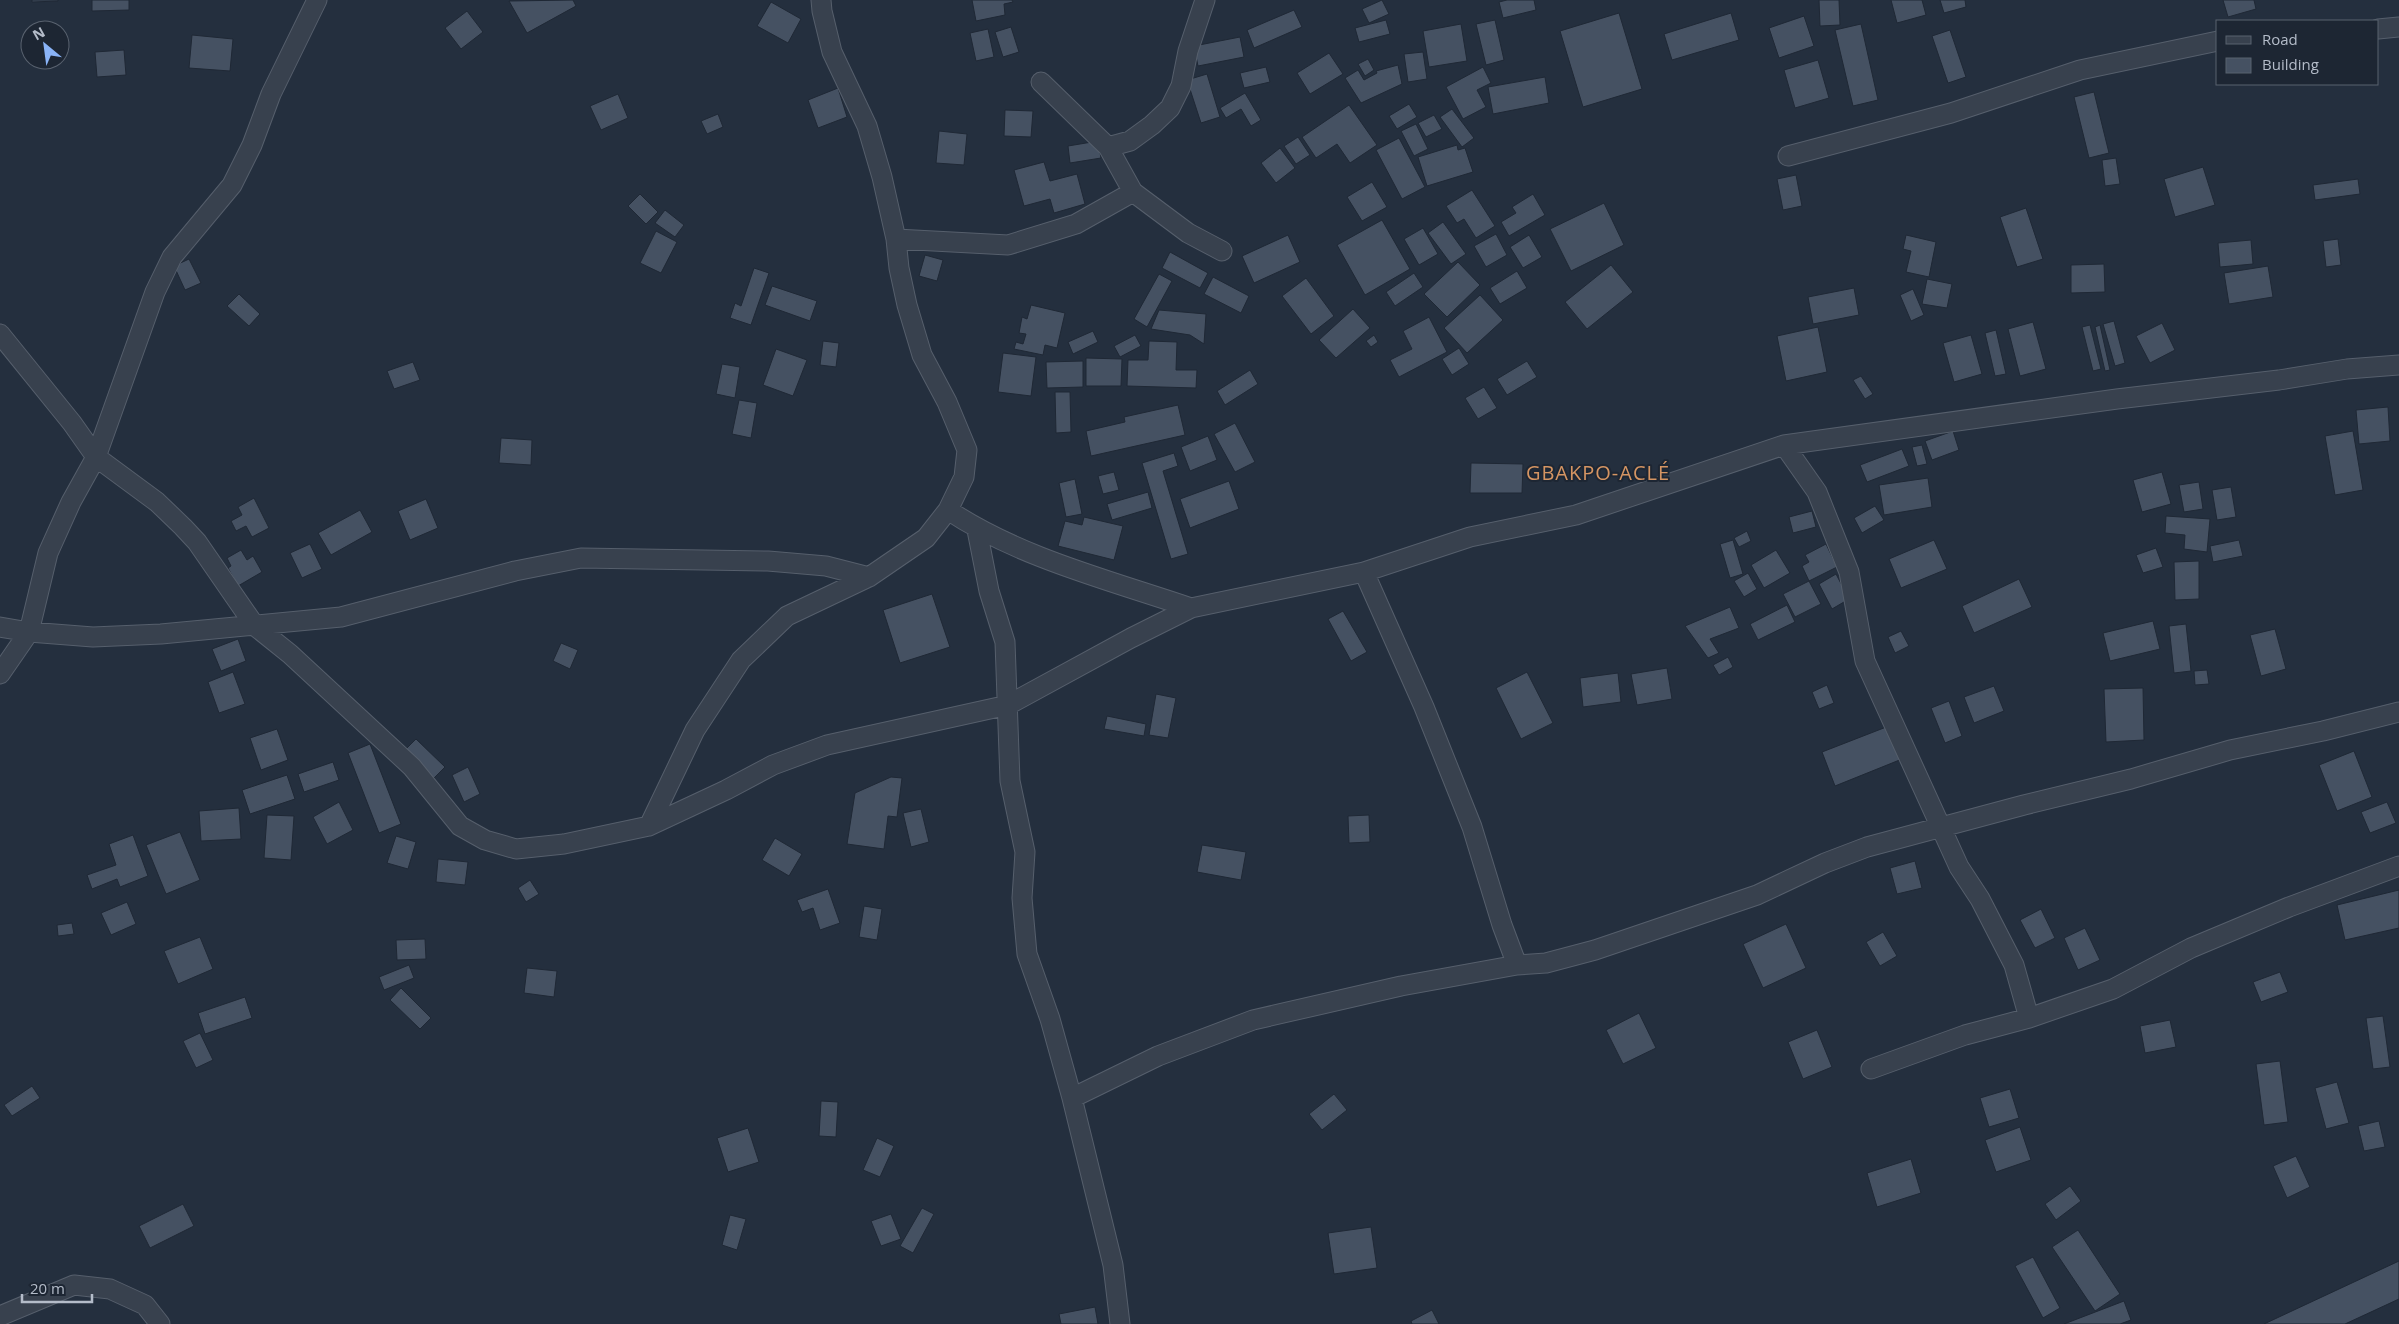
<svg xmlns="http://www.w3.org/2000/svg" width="2399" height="1324" viewBox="0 0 2399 1324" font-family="'Open Sans',sans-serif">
	<rect width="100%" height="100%" fill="#242f3e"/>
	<path fill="#455162" stroke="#1f2835" d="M 32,0 L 58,0 L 58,1 L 32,2 Z
		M 92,0 L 129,0 L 129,10 L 92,11 Z
		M 573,0 L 576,6 L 527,33 L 509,1 Z
		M 972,0 L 1012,0 L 1013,2 L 1004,4 L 1005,15 L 976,21 Z
		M 1382,0 L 1389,14 L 1369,23 L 1362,9 Z
		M 1507,0 L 1534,0 L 1536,10 L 1503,18 L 1499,2 Z
		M 1819,0 L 1839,0 L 1840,25 L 1820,26 Z
		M 1891,0 L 1922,0 L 1926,15 L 1897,23 Z
		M 1940,0 L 1965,0 L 1966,7 L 1944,13 Z
		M 2223,0 L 2254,0 L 2256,9 L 2228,17 Z
		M 771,2 L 801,19 L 788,43 L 757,26 Z
		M 1294,10 L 1302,27 L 1254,48 L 1247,30 Z
		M 467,11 L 483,32 L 461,49 L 445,28 Z
		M 1619,13 L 1642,89 L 1583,107 L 1560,31 Z
		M 1731,13 L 1739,40 L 1672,60 L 1664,34 Z
		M 1804,16 L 1814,46 L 1779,58 L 1769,28 Z
		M 1386,20 L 1390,34 L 1359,42 L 1355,28 Z
		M 1495,20 L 1504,60 L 1486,65 L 1476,24 Z
		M 1461,24 L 1467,61 L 1429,67 L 1423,31 Z
		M 1861,24 L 1878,100 L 1853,106 L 1835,30 Z
		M 1011,27 L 1019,52 L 1003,57 L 995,32 Z
		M 988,29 L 994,57 L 976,61 L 970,33 Z
		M 1950,30 L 1966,77 L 1948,83 L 1932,36 Z
		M 192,35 L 233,39 L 230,71 L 189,68 Z
		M 1240,37 L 1244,57 L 1198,66 L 1194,46 Z
		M 124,50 L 126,75 L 97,77 L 95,52 Z
		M 1423,52 L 1427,79 L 1408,82 L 1404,54 Z
		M 1329,53 L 1343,74 L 1310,94 L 1297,73 Z
		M 1368,59 L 1374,70 L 1365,76 L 1358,64 Z
		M 1818,60 L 1829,98 L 1795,108 L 1784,70 Z
		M 1398,65 L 1402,84 L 1361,103 L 1345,78 L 1358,70 L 1364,80 L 1377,73 L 1376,71 Z
		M 1266,67 L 1270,82 L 1244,88 L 1240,73 Z
		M 1483,67 L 1491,83 L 1477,90 L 1486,107 L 1463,119 L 1446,87 Z
		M 1207,74 L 1220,117 L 1201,123 L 1187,80 Z
		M 1545,77 L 1549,103 L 1493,114 L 1488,87 Z
		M 838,88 L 847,117 L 818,128 L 808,100 Z
		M 2094,92 L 2109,153 L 2089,158 L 2074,97 Z
		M 1245,93 L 1261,120 L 1251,126 L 1241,109 L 1226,118 L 1220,108 Z
		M 618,94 L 628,118 L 601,130 L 590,106 Z
		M 1409,104 L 1417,117 L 1397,129 L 1389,116 Z
		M 1349,105 L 1377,145 L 1350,163 L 1337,144 L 1316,158 L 1302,137 Z
		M 1452,109 L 1474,138 L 1462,147 L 1440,117 Z
		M 1005,110 L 1033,111 L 1031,137 L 1004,136 Z
		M 718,114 L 723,127 L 707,134 L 701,121 Z
		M 1434,115 L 1442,129 L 1426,137 L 1418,123 Z
		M 1416,124 L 1428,149 L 1414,156 L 1401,131 Z
		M 939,131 L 967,134 L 964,165 L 936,163 Z
		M 1298,137 L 1310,155 L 1296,164 L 1284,146 Z
		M 1399,138 L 1425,187 L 1402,199 L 1376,150 Z
		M 1098,141 L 1101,158 L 1070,163 L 1068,146 Z
		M 1457,145 L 1458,150 L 1465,148 L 1473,172 L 1427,186 L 1418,157 Z
		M 1280,148 L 1295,168 L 1276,183 L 1261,163 Z
		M 2116,158 L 2120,184 L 2105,186 L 2102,160 Z
		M 1044,162 L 1050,181 L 1077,174 L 1085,204 L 1054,213 L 1050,199 L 1024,206 L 1014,170 Z
		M 2203,167 L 2215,205 L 2175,217 L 2164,179 Z
		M 1796,175 L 1802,206 L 1783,210 L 1777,179 Z
		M 2358,179 L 2360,194 L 2315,200 L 2313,185 Z
		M 1372,182 L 1387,207 L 1362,221 L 1347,197 Z
		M 1472,190 L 1495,226 L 1476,238 L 1464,219 L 1457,223 L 1446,206 Z
		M 640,194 L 658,212 L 646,224 L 628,206 Z
		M 1533,194 L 1545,215 L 1509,236 L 1501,222 L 1516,213 L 1512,207 Z
		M 1604,203 L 1624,245 L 1571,271 L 1550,229 Z
		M 2026,208 L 2043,259 L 2017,267 L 2000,217 Z
		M 665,210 L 684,225 L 675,237 L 655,223 Z
		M 1382,220 L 1410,269 L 1365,295 L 1337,245 Z
		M 1443,222 L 1466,254 L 1451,264 L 1428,233 Z
		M 1423,228 L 1438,254 L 1419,265 L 1404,239 Z
		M 656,231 L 677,242 L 661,273 L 640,263 Z
		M 1496,234 L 1507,255 L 1486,267 L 1474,246 Z
		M 1288,235 L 1300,262 L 1254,283 L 1242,256 Z
		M 1529,235 L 1542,257 L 1523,268 L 1510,247 Z
		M 1906,235 L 1936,242 L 1929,277 L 1906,272 L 1911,251 L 1903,249 Z
		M 2338,239 L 2341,265 L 2326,267 L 2323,241 Z
		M 2251,240 L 2253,264 L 2220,267 L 2218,243 Z
		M 1170,252 L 1208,273 L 1200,288 L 1162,268 Z
		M 925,255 L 943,260 L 937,281 L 919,276 Z
		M 189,259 L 201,283 L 185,290 L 174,266 Z
		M 1458,262 L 1480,285 L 1447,317 L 1424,294 Z
		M 2104,264 L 2105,292 L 2071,293 L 2071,265 Z
		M 1611,265 L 1633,292 L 1587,329 L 1565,302 Z
		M 2268,266 L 2273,297 L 2229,304 L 2224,273 Z
		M 754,268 L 769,273 L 751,325 L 730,318 L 735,303 L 741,306 Z
		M 1517,271 L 1527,288 L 1500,304 L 1490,288 Z
		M 1414,273 L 1423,287 L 1395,306 L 1386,292 Z
		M 1159,274 L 1172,281 L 1147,327 L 1134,319 Z
		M 1213,277 L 1249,296 L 1241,313 L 1204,294 Z
		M 1306,278 L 1334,316 L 1311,334 L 1282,296 Z
		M 1927,279 L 1952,284 L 1947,308 L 1922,304 Z
		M 772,286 L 817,301 L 810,321 L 765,305 Z
		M 1854,288 L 1859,315 L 1813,324 L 1808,297 Z
		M 1913,289 L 1924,315 L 1911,321 L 1900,295 Z
		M 239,294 L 260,314 L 249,326 L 227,306 Z
		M 1480,295 L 1503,320 L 1467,353 L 1444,328 Z
		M 1031,305 L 1065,313 L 1057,348 L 1045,345 L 1043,355 L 1014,349 L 1016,342 L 1023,344 L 1026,334 L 1019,333 L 1022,317 L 1027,319 Z
		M 1353,309 L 1370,328 L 1336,358 L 1319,340 Z
		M 1159,310 L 1206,314 L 1204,344 L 1190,335 L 1151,329 Z
		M 1429,317 L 1447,352 L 1399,377 L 1390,360 L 1412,349 L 1403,331 Z
		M 2114,321 L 2125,363 L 2115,366 L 2103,324 Z
		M 2033,322 L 2046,369 L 2020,376 L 2008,329 Z
		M 2162,323 L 2175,350 L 2150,363 L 2136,336 Z
		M 2090,325 L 2101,369 L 2093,371 L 2082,327 Z
		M 2100,325 L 2110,370 L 2105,371 L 2095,327 Z
		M 1818,327 L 1827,372 L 1786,381 L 1777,336 Z
		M 1996,330 L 2006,374 L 1995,376 L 1985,333 Z
		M 1093,331 L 1098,342 L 1073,354 L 1068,342 Z
		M 1135,335 L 1141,346 L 1120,357 L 1114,346 Z
		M 1374,335 L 1378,342 L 1371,347 L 1366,341 Z
		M 1971,335 L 1982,374 L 1954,382 L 1943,343 Z
		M 823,341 L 839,343 L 836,367 L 820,365 Z
		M 1149,341 L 1177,342 L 1176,370 L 1197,370 L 1196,388 L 1127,386 L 1128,360 L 1148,360 Z
		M 1459,348 L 1469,364 L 1452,375 L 1442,359 Z
		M 776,349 L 807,360 L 793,396 L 763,385 Z
		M 1003,353 L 1036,357 L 1031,396 L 998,392 Z
		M 1086,358 L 1122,359 L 1121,386 L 1086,386 Z
		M 1083,361 L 1083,387 L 1047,388 L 1046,362 Z
		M 1527,361 L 1537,377 L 1507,395 L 1497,379 Z
		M 413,362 L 420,380 L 394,389 L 387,371 Z
		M 722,364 L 740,367 L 735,398 L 716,394 Z
		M 1250,370 L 1258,384 L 1225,405 L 1217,391 Z
		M 1861,376 L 1873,394 L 1865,399 L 1853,380 Z
		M 1484,387 L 1497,408 L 1478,419 L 1465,398 Z
		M 1055,392 L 1070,392 L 1071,432 L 1056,433 Z
		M 739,400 L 757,403 L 751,438 L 732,434 Z
		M 1178,405 L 1185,435 L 1091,456 L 1086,431 L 1125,422 L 1124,417 Z
		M 2388,407 L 2390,441 L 2359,444 L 2356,410 Z
		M 1235,423 L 1255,462 L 1235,472 L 1214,434 Z
		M 1953,431 L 1959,450 L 1932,460 L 1925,441 Z
		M 2353,431 L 2363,490 L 2335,495 L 2325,436 Z
		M 1208,436 L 1217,460 L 1190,471 L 1181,447 Z
		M 501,438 L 532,440 L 531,465 L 499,463 Z
		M 1922,445 L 1927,464 L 1917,466 L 1912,447 Z
		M 1902,449 L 1909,466 L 1867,482 L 1860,465 Z
		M 1174,453 L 1178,466 L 1163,471 L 1188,554 L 1171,559 L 1142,463 Z
		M 1471,463 L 1523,464 L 1522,493 L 1470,493 Z
		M 1114,472 L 1119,490 L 1103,494 L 1098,476 Z
		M 2162,472 L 2171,504 L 2142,512 L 2133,480 Z
		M 1928,478 L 1932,507 L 1884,515 L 1879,485 Z
		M 1075,479 L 1082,514 L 1066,517 L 1059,483 Z
		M 1229,481 L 1239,509 L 1190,528 L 1180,499 Z
		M 2199,482 L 2203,509 L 2184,512 L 2179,485 Z
		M 2231,487 L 2236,517 L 2217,520 L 2212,490 Z
		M 1148,492 L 1152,508 L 1112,520 L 1107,504 Z
		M 254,498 L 269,528 L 252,537 L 246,526 L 236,531 L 231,521 L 242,515 L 238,507 Z
		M 426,499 L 438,528 L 410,540 L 398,511 Z
		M 1875,506 L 1884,520 L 1862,533 L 1854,518 Z
		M 360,510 L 372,532 L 331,555 L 318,533 Z
		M 1812,511 L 1816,527 L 1793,533 L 1789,517 Z
		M 2166,516 L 2210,519 L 2207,552 L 2184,549 L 2185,535 L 2165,533 Z
		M 1084,517 L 1123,526 L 1114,560 L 1058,546 L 1065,521 L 1082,525 Z
		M 1747,531 L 1751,541 L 1739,547 L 1734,538 Z
		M 1733,540 L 1743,574 L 1730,578 L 1720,544 Z
		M 1934,540 L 1947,569 L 1901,588 L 1889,559 Z
		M 2239,540 L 2243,556 L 2213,562 L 2210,546 Z
		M 310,544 L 322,569 L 302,578 L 290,553 Z
		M 1826,544 L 1837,567 L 1809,581 L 1802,566 L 1809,562 L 1805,555 Z
		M 2156,548 L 2163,567 L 2143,573 L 2136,555 Z
		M 241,550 L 247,560 L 253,556 L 262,572 L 238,586 L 228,568 L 231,566 L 227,558 Z
		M 1776,550 L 1790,573 L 1764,588 L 1751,565 Z
		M 2199,561 L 2199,599 L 2175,600 L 2174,562 Z
		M 1748,573 L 1757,589 L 1744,597 L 1734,581 Z
		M 1836,574 L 1849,599 L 1832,609 L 1819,584 Z
		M 2019,579 L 2032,607 L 1974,633 L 1962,606 Z
		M 1809,581 L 1821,604 L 1795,617 L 1783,594 Z
		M 932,594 L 950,647 L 900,663 L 883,610 Z
		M 1787,605 L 1795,622 L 1758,640 L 1750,624 Z
		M 1730,607 L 1739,628 L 1710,639 L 1719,653 L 1708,658 L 1685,626 Z
		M 1343,611 L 1367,652 L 1351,661 L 1328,619 Z
		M 2153,621 L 2160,649 L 2110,661 L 2103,633 Z
		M 2186,624 L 2191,671 L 2174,673 L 2169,626 Z
		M 2275,629 L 2286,669 L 2261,676 L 2250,635 Z
		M 1901,631 L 1909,646 L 1895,653 L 1888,637 Z
		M 238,639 L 246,661 L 221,671 L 212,649 Z
		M 561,643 L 578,650 L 570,669 L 553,661 Z
		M 1728,657 L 1733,667 L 1719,675 L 1713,665 Z
		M 1667,668 L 1672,699 L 1637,705 L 1631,674 Z
		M 2207,670 L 2209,684 L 2195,685 L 2194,671 Z
		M 233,672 L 245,704 L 219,713 L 208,682 Z
		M 1527,672 L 1553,723 L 1521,739 L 1496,688 Z
		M 1618,673 L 1621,702 L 1583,707 L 1580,678 Z
		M 1827,685 L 1834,703 L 1819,709 L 1812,692 Z
		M 1994,686 L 2004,711 L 1974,723 L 1964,697 Z
		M 2143,688 L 2144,740 L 2106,742 L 2104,689 Z
		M 1156,694 L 1176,698 L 1168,738 L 1149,735 Z
		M 1949,701 L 1962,736 L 1945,743 L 1931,708 Z
		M 1107,716 L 1146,724 L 1144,736 L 1104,729 Z
		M 1894,724 L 1907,757 L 1835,786 L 1822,752 Z
		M 277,729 L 288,760 L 261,770 L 250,738 Z
		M 416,739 L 445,767 L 431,781 L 402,753 Z
		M 370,744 L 401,824 L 379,833 L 348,753 Z
		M 2354,751 L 2372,797 L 2337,811 L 2319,765 Z
		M 333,762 L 339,780 L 304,792 L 298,774 Z
		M 468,767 L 480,794 L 464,802 L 452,775 Z
		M 287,775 L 295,799 L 250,814 L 242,790 Z
		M 891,777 L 902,778 L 897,817 L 888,816 L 884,849 L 847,844 L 855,793 Z
		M 339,802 L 353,830 L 327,844 L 313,817 Z
		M 2387,802 L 2396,823 L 2370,833 L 2361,812 Z
		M 239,808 L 241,839 L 201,841 L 199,811 Z
		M 921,809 L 929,842 L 911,847 L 903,813 Z
		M 267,815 L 294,816 L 291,860 L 264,858 Z
		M 1369,815 L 1370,842 L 1349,843 L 1348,816 Z
		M 180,832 L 200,880 L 166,894 L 146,845 Z
		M 133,835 L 148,876 L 120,887 L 117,879 L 92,889 L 87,875 L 116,865 L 109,844 Z
		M 396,836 L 416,842 L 408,869 L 387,863 Z
		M 775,838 L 802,854 L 789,876 L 762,860 Z
		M 1202,845 L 1246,852 L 1241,880 L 1197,872 Z
		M 438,859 L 468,862 L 465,885 L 436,882 Z
		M 1915,861 L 1922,888 L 1897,894 L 1890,868 Z
		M 530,880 L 539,894 L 526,902 L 518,888 Z
		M 828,889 L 840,923 L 820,930 L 813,908 L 802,912 L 797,900 Z
		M 2399,890 L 2399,928 L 2345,940 L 2337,905 Z
		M 127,902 L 136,924 L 111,935 L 101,913 Z
		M 864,906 L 882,909 L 877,940 L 859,937 Z
		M 2041,909 L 2055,938 L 2035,948 L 2020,920 Z
		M 72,923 L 74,934 L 58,936 L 57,925 Z
		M 1786,924 L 1806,968 L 1763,988 L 1743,944 Z
		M 2085,928 L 2100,960 L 2078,970 L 2064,938 Z
		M 1883,932 L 1897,956 L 1880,966 L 1866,942 Z
		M 200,937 L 213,969 L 178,984 L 164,951 Z
		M 425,939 L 426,959 L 397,960 L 396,940 Z
		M 409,965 L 414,978 L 384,990 L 379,977 Z
		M 527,968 L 557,971 L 554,997 L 524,993 Z
		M 2280,972 L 2288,992 L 2261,1002 L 2253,982 Z
		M 401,988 L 431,1018 L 420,1029 L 390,1000 Z
		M 245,997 L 252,1018 L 205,1034 L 198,1013 Z
		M 1639,1013 L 1656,1048 L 1623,1064 L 1606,1030 Z
		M 2383,1016 L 2390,1067 L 2373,1069 L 2366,1018 Z
		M 2170,1020 L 2176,1047 L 2145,1053 L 2140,1026 Z
		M 1817,1030 L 1832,1067 L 1803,1079 L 1788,1042 Z
		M 200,1033 L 213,1060 L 196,1068 L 183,1041 Z
		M 2280,1061 L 2288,1122 L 2264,1125 L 2256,1064 Z
		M 2337,1082 L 2349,1123 L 2326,1129 L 2315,1088 Z
		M 32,1086 L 40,1098 L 12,1116 L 4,1105 Z
		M 2010,1089 L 2019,1118 L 1989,1127 L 1980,1098 Z
		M 1334,1094 L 1347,1110 L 1322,1130 L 1309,1114 Z
		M 821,1101 L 838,1102 L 836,1137 L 819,1136 Z
		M 2379,1121 L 2385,1147 L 2364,1151 L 2358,1126 Z
		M 2020,1127 L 2031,1160 L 1996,1172 L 1985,1140 Z
		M 748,1128 L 759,1162 L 728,1172 L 717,1138 Z
		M 877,1138 L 894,1146 L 880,1177 L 863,1170 Z
		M 2296,1156 L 2310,1187 L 2287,1198 L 2273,1166 Z
		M 1911,1159 L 1921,1193 L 1877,1207 L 1867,1173 Z
		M 2070,1186 L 2081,1201 L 2056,1220 L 2045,1204 Z
		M 183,1204 L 194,1226 L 150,1248 L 139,1226 Z
		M 922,1208 L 934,1214 L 913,1253 L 900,1246 Z
		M 891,1214 L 901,1239 L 881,1246 L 871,1221 Z
		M 730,1215 L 746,1219 L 737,1250 L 722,1245 Z
		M 1371,1227 L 1377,1268 L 1334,1274 L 1328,1233 Z
		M 2078,1230 L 2120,1294 L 2095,1311 L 2052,1247 Z
		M 2033,1257 L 2060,1308 L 2043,1318 L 2015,1266 Z
		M 2399,1261 L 2399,1299 L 2345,1324 L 2264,1324 Z
		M 2124,1301 L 2131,1320 L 2120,1324 L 2064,1324 Z
		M 1095,1307 L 1098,1324 L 1061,1324 L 1059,1314 Z
		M 1432,1310 L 1439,1324 L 1412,1324 L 1411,1321 Z"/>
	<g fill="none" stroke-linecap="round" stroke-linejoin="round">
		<g stroke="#565f6c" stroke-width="21">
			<path id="minor" d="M 2378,29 L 2399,27
				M 1041,82 L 1108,147 L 1133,192 L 1188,233 L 1222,251
				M 1108,147 L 1130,141 L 1152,125 L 1170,108 L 1181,86 L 1188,51 L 1205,0
				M 1788,156 L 1951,113 L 2080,70 L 2218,41
				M 896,239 L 1008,245 L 1076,224 L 1133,192
				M 0,334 L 72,423 L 96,457 L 157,502 L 183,527 L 197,542 L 255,626 L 290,654 L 412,767 L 460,826 L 485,840 L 516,849 L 564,844 L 649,826 L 726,790 L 773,765 L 827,745 L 1008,705 L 1131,638 L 1191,608 L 1364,572 L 1470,537 L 1576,515 L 1784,445 L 2117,399 L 2279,380 L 2347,369 L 2399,365
				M 1784,445 L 1817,492 L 1849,572 L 1865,661 L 1959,867 L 1980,899 L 2014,965 L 2029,1018
				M 948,510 C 1020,558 1109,580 1191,608
				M 977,530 L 989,591 L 1005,642 L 1010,781 L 1025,852 L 1022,898 L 1027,954 L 1050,1019 L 1072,1098 L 1113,1265 L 1120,1324
				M 1364,572 L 1424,707 L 1472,827 L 1502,925 L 1517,965
				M 0,627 L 29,632 L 93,637 L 161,634 L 341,617 L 515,571 L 581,558 L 768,561 L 826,566 L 869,577
				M 0,674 L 29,632 L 48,553 L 71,502 L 96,457 L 155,292 L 172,257 L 232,185 L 252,145 L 271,94 L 317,0
				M 649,826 L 695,730 L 741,660 L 787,616 L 869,577 L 926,538 L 948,510 L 964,477 L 967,450 L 947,402 L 922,355 L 907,305 L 899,268 L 896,239 L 882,177 L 867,126 L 832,52 L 822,11 L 821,0
				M 1871,1069 L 1965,1035 L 2029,1018 L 2113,989 L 2191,948 L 2289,907 L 2399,866
				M 1072,1098 L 1158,1056 L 1253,1020 L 1401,986 L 1517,965 L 1546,963 L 1595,950 L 1757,895 L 1825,863 L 1867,847 L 2024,805 L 2131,779 L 2230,750 L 2323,731 L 2399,712
				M 0,1316 L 74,1285 L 110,1289 L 145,1305 L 160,1324"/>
		</g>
		<use href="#minor" stroke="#38414e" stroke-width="19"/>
	</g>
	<g text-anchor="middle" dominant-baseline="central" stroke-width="4" stroke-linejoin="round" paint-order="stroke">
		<g font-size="20" letter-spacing="1" fill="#d59563" stroke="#1d2633">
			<text x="1598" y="472">GBAKPO-ACLÉ</text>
		</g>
	</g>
	<rect x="2216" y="20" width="162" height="65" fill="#1d2633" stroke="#59626f"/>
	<rect x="2226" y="36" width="25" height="8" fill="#38414e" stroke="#59626f"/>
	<text x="2262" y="45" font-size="15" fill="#b4bcc9">Road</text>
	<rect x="2226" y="58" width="25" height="15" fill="#455162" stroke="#59626f"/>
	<text x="2262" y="70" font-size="15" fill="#b4bcc9">Building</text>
	<g transform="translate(45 45) rotate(331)"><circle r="24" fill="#1d2633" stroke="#59626f"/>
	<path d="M0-4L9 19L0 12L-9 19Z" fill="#8ab4f8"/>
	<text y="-8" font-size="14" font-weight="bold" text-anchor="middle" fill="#b4bcc9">N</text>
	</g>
	<path d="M22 1294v8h70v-8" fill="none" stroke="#b4bcc9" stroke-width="2.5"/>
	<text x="30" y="1294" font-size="15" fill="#b4bcc9" stroke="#1d2633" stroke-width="4" paint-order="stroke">20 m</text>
</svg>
